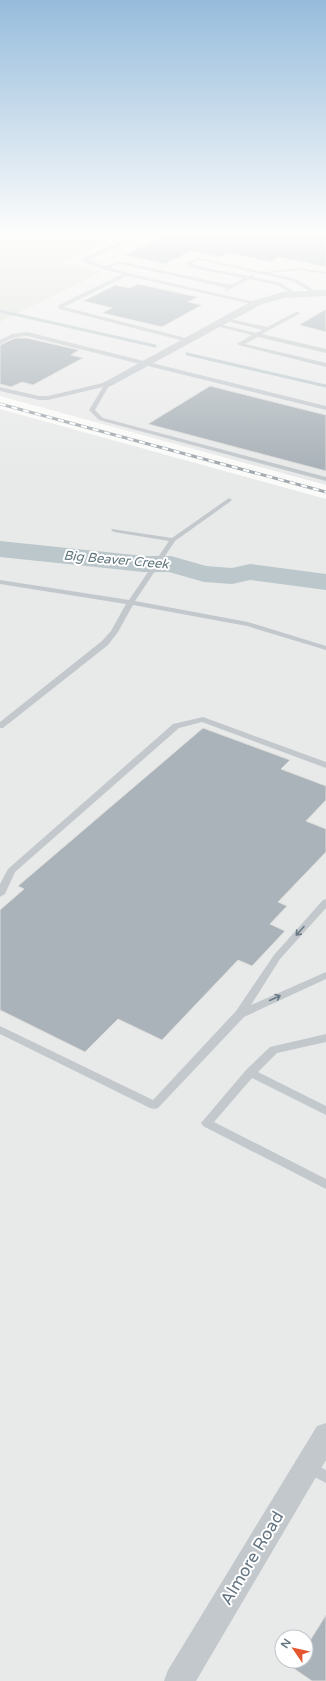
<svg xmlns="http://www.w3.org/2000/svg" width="326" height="1681" viewBox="0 0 326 1681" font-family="'Varela Round',sans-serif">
	<rect width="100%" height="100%" fill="#fafaf8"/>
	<path fill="#e8e9e9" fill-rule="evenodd" d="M 128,232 L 326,232 L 326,485 L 0,396 L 0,322 L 102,272 L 60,263 Z
		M 0,409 L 326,499 L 326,1681 L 0,1681 ZM 282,1637 L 306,1637 L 306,1661 L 282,1661 Z"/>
	<path fill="#dadfd7" d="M 0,232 L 128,232 L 61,263 L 102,272 L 0,322 Z"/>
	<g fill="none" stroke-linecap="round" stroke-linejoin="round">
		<path stroke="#bbc7cb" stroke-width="3" d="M 0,311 L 155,346
			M 187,354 L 326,386"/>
		<path fill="#bbc7cb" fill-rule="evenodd" d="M 0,541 L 144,556 L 171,556 L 206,566 L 232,568 L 250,564 L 326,574 L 326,590 L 250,580 L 232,584 L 204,582 L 169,572 L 144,572 L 0,557 Z"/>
	</g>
	<path fill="#aab3b9" stroke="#dcdcda" d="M 210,232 L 240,237 L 249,233 L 275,238 L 287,232 L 326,232 L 326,267 L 279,257 L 271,262 L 228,253 L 220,257 L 191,251 L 165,264 L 124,255 L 169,234 L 195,239 Z
		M 138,284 L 198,297 L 188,302 L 202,305 L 162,327 L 102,313 L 112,308 L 83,301 L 115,285 L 129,288 Z
		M 326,309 L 326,332 L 299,325 Z
		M 15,338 L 27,338 L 79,350 L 71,355 L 83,358 L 33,385 L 22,382 L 11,387 L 0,384 L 0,345 Z
		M 210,386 L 326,415 L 326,471 L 148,424 Z
		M 203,728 L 290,760 L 281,769 L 326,786 L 326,800 L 306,821 L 326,829 L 326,852 L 278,902 L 287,906 L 270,924 L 285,931 L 252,966 L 238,960 L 162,1040 L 118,1019 L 85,1052 L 0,1010 L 0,910 L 24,889 L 18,886 Z
		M 326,1615 L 326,1681 L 312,1681 L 283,1661 L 306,1661 L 306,1647 Z"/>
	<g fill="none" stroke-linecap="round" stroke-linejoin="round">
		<path fill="#c3c8cc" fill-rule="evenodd" d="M 143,232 L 149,232 L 88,260 L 105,266 L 121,262 L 231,285 L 244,278 L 193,268 L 185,263 L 198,258 L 264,272 L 299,268 L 326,272 L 326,274 L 299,270 L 270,273 L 296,279 L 317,292 L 317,293 L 315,294 L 292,281 L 205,261 L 198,260 L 191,263 L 196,266 L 248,276 L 252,275 L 254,276 L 253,277 L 281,283 L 296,293 L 296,295 L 294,295 L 277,285 L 249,279 L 226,291 L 224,290 L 227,288 L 121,264 L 109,267 L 127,273 L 259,303 L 256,305 L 127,276 L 64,307 L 190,339 L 190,341 L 188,342 L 59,309 L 59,305 L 122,274 L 101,269 L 101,268 L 83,262 L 85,257 Z
			M 296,312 L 301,313 L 262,334 L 326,349 L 326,353 L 258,337 L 245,344 L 326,363 L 326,367 L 238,345 L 238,343 L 252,335 L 212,325 L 215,323 L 256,333 L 263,330 L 222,320 L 225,318 L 267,327 Z
			M 27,332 L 326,406 L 326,410 L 27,336 L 15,337 L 0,344 L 0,340 L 12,334 Z
			M 107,382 L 110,384 L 95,410 L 103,418 L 326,477 L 326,481 L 99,420 L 89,410 L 103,387 L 48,400 L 39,400 L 0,391 L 0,387 L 39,396 L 48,396 Z
			M 229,498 L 232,500 L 231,501 L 175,541 L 135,601 L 248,622 L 326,646 L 326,650 L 247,626 L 133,605 L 118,632 L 108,645 L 3,728 L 0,728 L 0,722 L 102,641 L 111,631 L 126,604 L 0,584 L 0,580 L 129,600 L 169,541 L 114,532 L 111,530 L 112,529 L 172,538 Z
			M 203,717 L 326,762 L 326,768 L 202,722 L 179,728 L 15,872 L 5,894 L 0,897 L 0,884 L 8,869 L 173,724 Z
			M 326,899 L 326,908 L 280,959 L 251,1005 L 326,972 L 326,979 L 244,1017 L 158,1108 L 154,1109 L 150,1108 L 0,1034 L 0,1026 L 153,1100 L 236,1011 L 274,955 L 323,900 Z
			M 326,1034 L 326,1042 L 277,1053 L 258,1072 L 326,1106 L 326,1115 L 252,1078 L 214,1122 L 326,1179 L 326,1189 L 203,1126 L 201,1123 L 246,1070 L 270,1047 Z
			M 308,1461 L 326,1470 L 326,1483 L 303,1471 L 301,1467 L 303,1463 Z"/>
		<path fill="#c3c8cc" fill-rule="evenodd" d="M 326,290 L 326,296 L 284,298 L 260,305 L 111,386 L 107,387 L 101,384 L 252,301 L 283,292 Z
			M 326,1423 L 326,1460 L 196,1681 L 164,1681 L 168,1670 L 317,1426 Z"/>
		<g stroke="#a2aab0" stroke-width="3">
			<path id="rail" d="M 0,404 L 326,492"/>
		</g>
		<use href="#rail" stroke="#fff" stroke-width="2" stroke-dasharray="6" stroke-linecap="butt"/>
	</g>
	<defs><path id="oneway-shaft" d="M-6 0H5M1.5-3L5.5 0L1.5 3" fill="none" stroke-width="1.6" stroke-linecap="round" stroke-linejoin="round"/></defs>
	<g stroke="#6a7a87">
		<use href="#oneway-shaft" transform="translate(300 931) rotate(132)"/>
		<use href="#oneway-shaft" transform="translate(275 998) rotate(-24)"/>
	</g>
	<linearGradient id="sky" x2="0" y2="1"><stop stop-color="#96bcdc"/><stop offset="0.5" stop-color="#fdfdfc"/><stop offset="1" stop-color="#fdfdfc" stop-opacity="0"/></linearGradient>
	<rect width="326" height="467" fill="url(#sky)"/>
	<g text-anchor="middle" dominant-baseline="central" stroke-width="4" stroke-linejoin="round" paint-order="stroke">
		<g font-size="13" font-style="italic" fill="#60757c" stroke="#fff">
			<text transform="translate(116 560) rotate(5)">Big Beaver Creek</text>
		</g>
		<g font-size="17" fill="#657683" stroke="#fff">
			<text transform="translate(252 1558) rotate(-59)">Almore Road</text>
		</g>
	</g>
	<g transform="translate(294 1649) rotate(304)"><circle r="19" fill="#ffffff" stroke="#c1c8cd"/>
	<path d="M0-3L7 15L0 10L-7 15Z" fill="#e4572e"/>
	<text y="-6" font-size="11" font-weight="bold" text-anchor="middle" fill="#657683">N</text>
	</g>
</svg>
